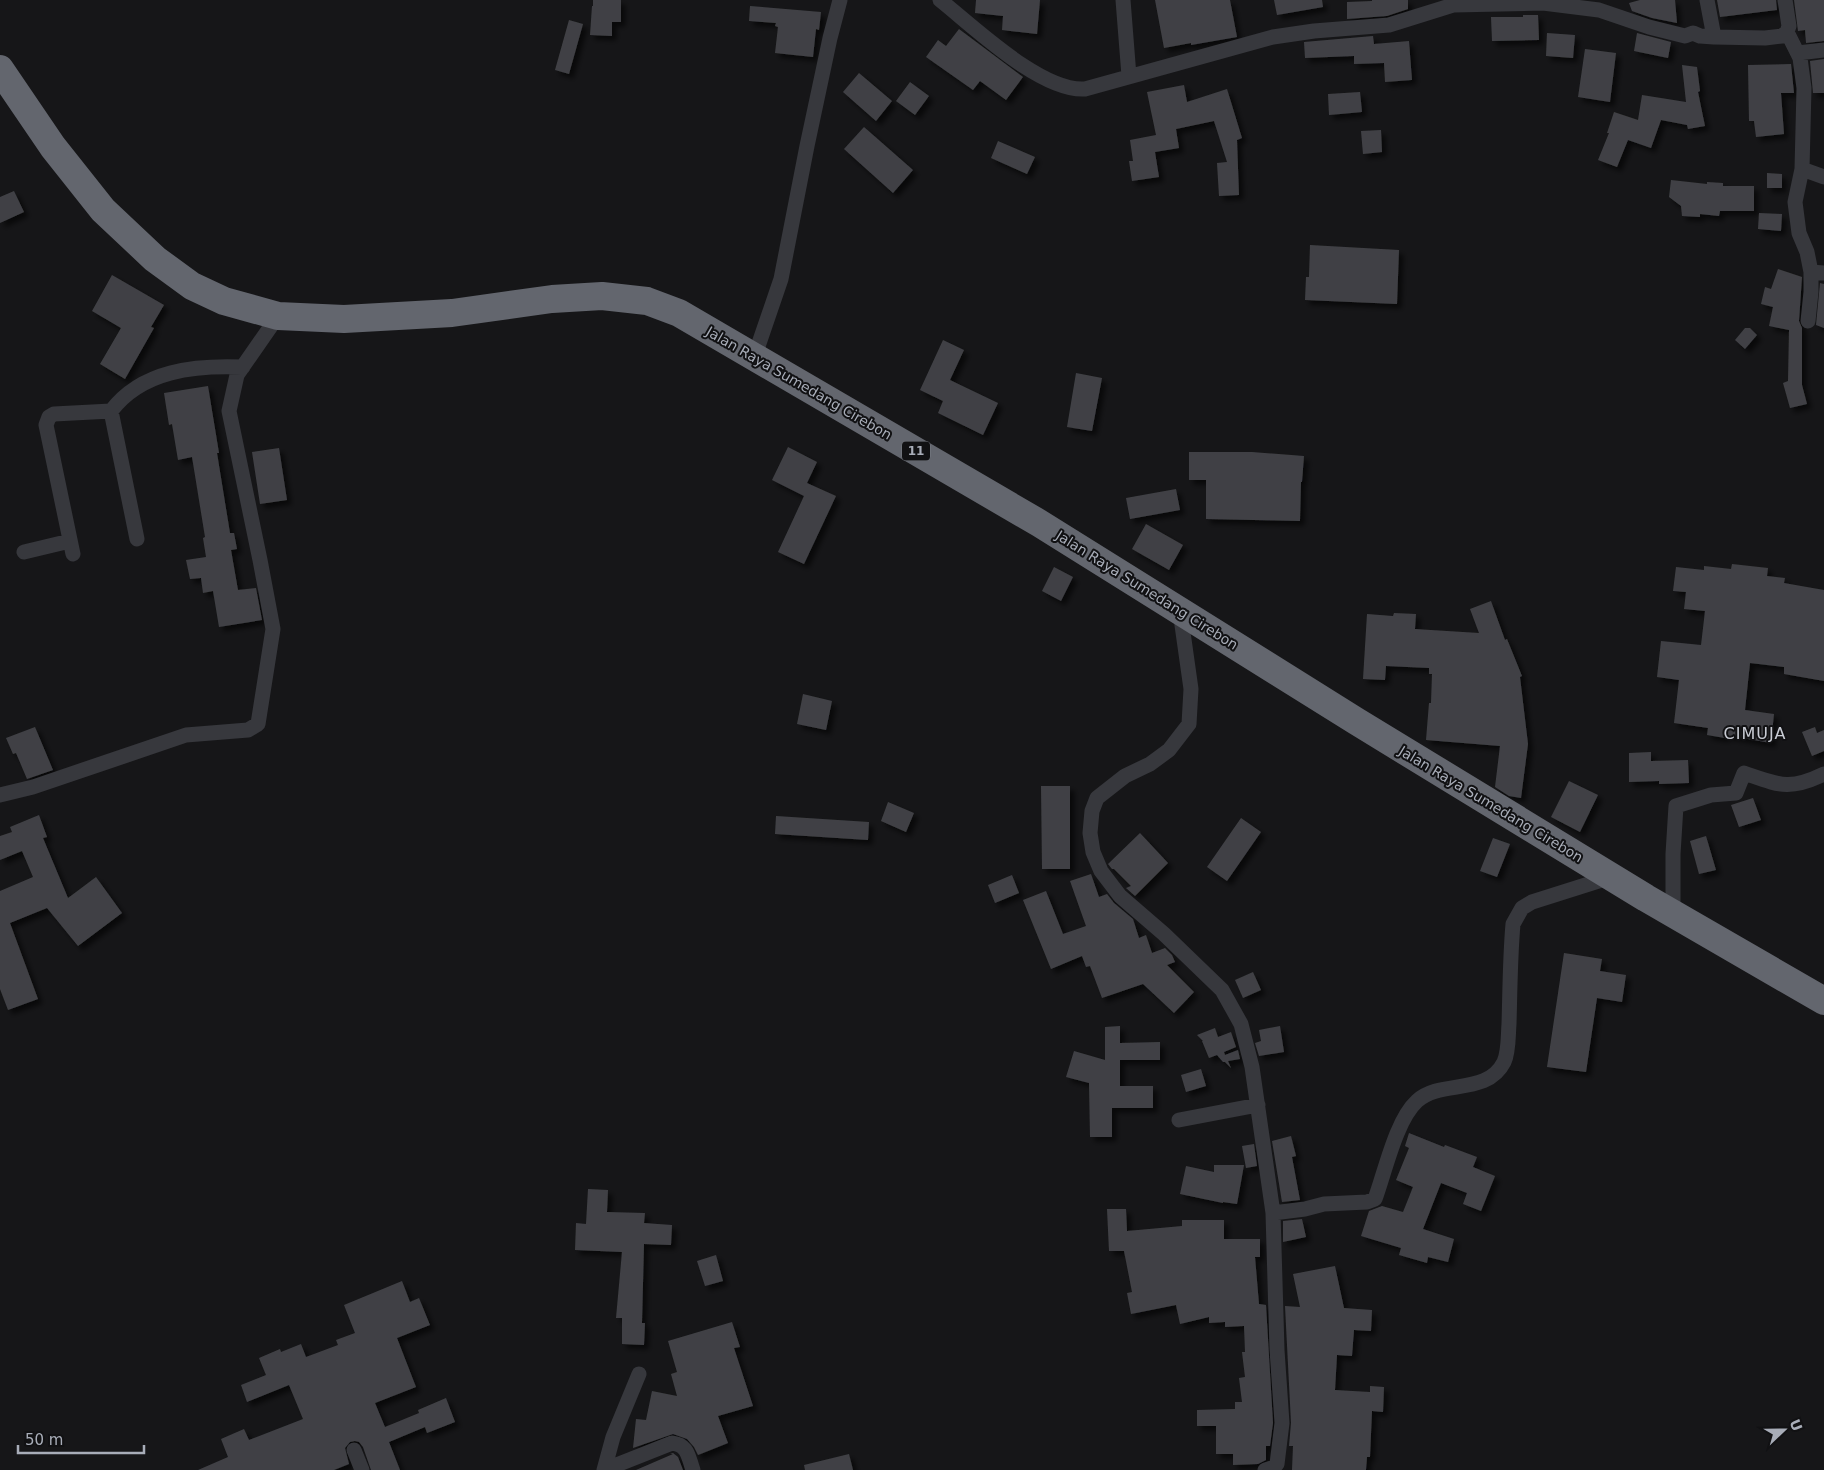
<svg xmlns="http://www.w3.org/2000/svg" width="1824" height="1470" viewBox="0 0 1824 1470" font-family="'DejaVu Sans',sans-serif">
	<defs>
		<filter id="shadow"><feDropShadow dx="4.5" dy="4.5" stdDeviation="2.5" flood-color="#0009"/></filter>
	</defs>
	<rect width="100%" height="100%" fill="#161618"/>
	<path fill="#404145" filter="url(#shadow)" d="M 593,0 L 621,0 L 621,22 L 612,22 L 612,36 L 590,35 L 592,6 L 593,6 Z
		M 976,0 L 1040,0 L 1037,34 L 1002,30 L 1003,16 L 975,13 Z
		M 1155,0 L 1230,0 L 1237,37 L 1191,45 L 1191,43 L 1164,48 Z
		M 1274,0 L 1322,0 L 1323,7 L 1277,15 Z
		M 1372,0 L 1408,0 L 1408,9 L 1387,16 L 1347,19 L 1347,2 L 1372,1 Z
		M 1640,0 L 1675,0 L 1677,23 L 1652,18 L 1632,11 L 1629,3 Z
		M 1717,0 L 1776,0 L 1777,10 L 1720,17 Z
		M 1794,0 L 1824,0 L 1824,41 L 1806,43 L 1805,30 L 1798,31 Z
		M 750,6 L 821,12 L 819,30 L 816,29 L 813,57 L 775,53 L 778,27 L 775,26 L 776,23 L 749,21 Z
		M 1523,15 L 1538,15 L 1539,40 L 1492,41 L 1491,17 L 1523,17 Z
		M 569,20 L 583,24 L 569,74 L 555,70 Z
		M 959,29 L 1023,77 L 1006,100 L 980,81 L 973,90 L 926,57 L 938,40 L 946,46 Z
		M 1547,33 L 1575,35 L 1573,58 L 1546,56 Z
		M 1637,33 L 1671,42 L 1668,58 L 1634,51 Z
		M 1373,36 L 1374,44 L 1409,41 L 1412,80 L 1385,82 L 1384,63 L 1354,64 L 1354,56 L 1305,58 L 1304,42 Z
		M 1585,49 L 1616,53 L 1610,102 L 1578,97 Z
		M 1824,59 L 1824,93 L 1813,93 L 1810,61 Z
		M 1791,64 L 1794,93 L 1781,93 L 1784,134 L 1756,137 L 1754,121 L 1749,121 L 1748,65 Z
		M 1682,65 L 1697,67 L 1700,91 L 1698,92 L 1705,126 L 1688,129 L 1687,125 L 1661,120 L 1651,148 L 1628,140 L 1617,167 L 1598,160 L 1609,133 L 1607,133 L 1614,112 L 1638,120 L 1642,95 L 1686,102 Z
		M 859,73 L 892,101 L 876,121 L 843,92 Z
		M 910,82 L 929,96 L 915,115 L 896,101 Z
		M 1184,85 L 1187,102 L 1227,89 L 1242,138 L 1237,140 L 1239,195 L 1219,196 L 1217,163 L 1227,162 L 1214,121 L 1176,129 L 1179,148 L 1155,152 L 1159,177 L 1132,181 L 1129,161 L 1133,161 L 1130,140 L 1156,135 L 1147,92 Z
		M 1360,92 L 1362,112 L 1329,115 L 1328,94 Z
		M 864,127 L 913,170 L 893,193 L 844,149 Z
		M 1381,130 L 1382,152 L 1363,154 L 1361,131 Z
		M 998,141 L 1035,157 L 1027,174 L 991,158 Z
		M 1767,173 L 1782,174 L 1782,188 L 1767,188 Z
		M 1671,180 L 1707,184 L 1707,182 L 1723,183 L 1723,186 L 1754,186 L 1754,211 L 1720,211 L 1719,216 L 1700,214 L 1700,217 L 1682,216 L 1681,206 L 1669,197 Z
		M 14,191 L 24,212 L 0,223 L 0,197 Z
		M 1759,213 L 1782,214 L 1781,231 L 1758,229 Z
		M 1310,245 L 1399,250 L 1397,304 L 1305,300 L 1306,277 L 1309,277 Z
		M 1778,269 L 1802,277 L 1799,321 L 1802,328 L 1802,385 L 1807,404 L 1790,408 L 1783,383 L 1788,381 L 1789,330 L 1769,326 L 1773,307 L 1761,304 L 1765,287 L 1771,289 Z
		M 112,275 L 164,305 L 151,327 L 154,328 L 125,379 L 100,364 L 121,328 L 92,311 Z
		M 1820,283 L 1824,284 L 1824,328 L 1816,325 Z
		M 1745,328 L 1750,328 L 1757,335 L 1745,349 L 1735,340 Z
		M 943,340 L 964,350 L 950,380 L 998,403 L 983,435 L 938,413 L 943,401 L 920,390 Z
		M 1076,373 L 1102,378 L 1092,431 L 1067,427 Z
		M 208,386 L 219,453 L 217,453 L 230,533 L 234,533 L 237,549 L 231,550 L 238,590 L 256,588 L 262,620 L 219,627 L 213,591 L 203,593 L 201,578 L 190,579 L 186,560 L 206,557 L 203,538 L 205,537 L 192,457 L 178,460 L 172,424 L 169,425 L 164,393 Z
		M 788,447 L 817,462 L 807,483 L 836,496 L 804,564 L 778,552 L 804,496 L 772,480 Z
		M 279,448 L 287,500 L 260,504 L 252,452 Z
		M 1189,452 L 1252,452 L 1304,456 L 1302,482 L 1301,482 L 1300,521 L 1206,519 L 1206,480 L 1189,480 Z
		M 1176,489 L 1180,510 L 1130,519 L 1126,498 Z
		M 1146,524 L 1183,545 L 1169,570 L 1132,549 Z
		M 1732,564 L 1768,568 L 1767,576 L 1785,578 L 1784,583 L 1824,590 L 1824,681 L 1784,674 L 1784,667 L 1750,663 L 1745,710 L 1774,714 L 1771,743 L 1725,735 L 1725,738 L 1707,735 L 1708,728 L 1674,723 L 1679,680 L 1657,677 L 1661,641 L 1701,645 L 1705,611 L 1684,609 L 1686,592 L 1673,591 L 1676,567 L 1704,570 L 1704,566 L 1731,569 Z
		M 1054,567 L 1073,577 L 1061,601 L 1042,591 Z
		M 1491,601 L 1505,640 L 1507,639 L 1522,676 L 1520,677 L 1528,744 L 1521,798 L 1509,796 L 1495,787 L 1500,746 L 1426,740 L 1429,703 L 1431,703 L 1432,674 L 1429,674 L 1429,668 L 1386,666 L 1385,680 L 1363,679 L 1367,614 L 1393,616 L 1394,613 L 1416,614 L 1415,629 L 1479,633 L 1470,609 Z
		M 803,694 L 832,701 L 826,730 L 797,724 Z
		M 35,727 L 53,770 L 27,779 L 16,753 L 13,754 L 6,738 Z
		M 1815,727 L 1817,733 L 1824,730 L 1824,751 L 1812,756 L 1802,732 Z
		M 1651,752 L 1651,761 L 1688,760 L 1689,783 L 1659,784 L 1659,781 L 1629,782 L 1629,753 Z
		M 1569,781 L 1598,795 L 1580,832 L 1551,817 Z
		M 1041,786 L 1070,786 L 1070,869 L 1042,869 Z
		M 1753,798 L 1761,820 L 1739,827 L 1731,805 Z
		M 888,802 L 914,813 L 906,832 L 881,821 Z
		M 39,815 L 47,837 L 43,838 L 68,898 L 96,877 L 122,913 L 78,946 L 47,908 L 10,923 L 38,999 L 8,1010 L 0,989 L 0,891 L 33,877 L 22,851 L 0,860 L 0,836 L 12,832 L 10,827 Z
		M 776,816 L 869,822 L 868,840 L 775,834 Z
		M 1241,818 L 1261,832 L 1227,881 L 1207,867 Z
		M 1140,833 L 1168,863 L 1135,896 L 1126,888 L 1131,886 L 1114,869 L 1112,869 L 1108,864 Z
		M 1706,836 L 1716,870 L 1699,874 L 1690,841 Z
		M 1493,838 L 1510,844 L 1497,877 L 1480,871 Z
		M 1091,874 L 1099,897 L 1107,894 L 1114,903 L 1133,919 L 1139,938 L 1146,935 L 1152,953 L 1165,948 L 1172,955 L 1175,962 L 1167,965 L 1194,992 L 1174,1013 L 1143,984 L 1102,998 L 1090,966 L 1086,967 L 1082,956 L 1051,969 L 1023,900 L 1046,891 L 1063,934 L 1086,926 L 1070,881 Z
		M 1012,875 L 1019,893 L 995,903 L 988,885 Z
		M 1564,953 L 1602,959 L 1600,971 L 1626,975 L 1622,1002 L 1597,998 L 1586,1072 L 1547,1067 Z
		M 1253,972 L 1261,990 L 1243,998 L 1235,980 Z
		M 1120,1026 L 1120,1043 L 1160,1042 L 1160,1060 L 1120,1060 L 1120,1086 L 1153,1086 L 1153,1108 L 1112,1108 L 1112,1137 L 1090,1137 L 1089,1083 L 1066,1077 L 1074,1051 L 1105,1060 L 1105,1027 Z
		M 1280,1026 L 1284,1052 L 1259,1056 L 1255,1043 L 1261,1041 L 1259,1030 Z
		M 1215,1028 L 1218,1037 L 1231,1032 L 1236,1047 L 1224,1052 L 1225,1055 L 1238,1050 L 1240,1059 L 1228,1061 L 1231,1068 L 1225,1062 L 1223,1062 L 1217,1055 L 1209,1058 L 1202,1041 L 1203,1041 L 1197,1035 Z
		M 1201,1069 L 1206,1086 L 1186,1092 L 1181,1075 Z
		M 1409,1133 L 1444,1147 L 1445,1145 L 1477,1157 L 1473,1167 L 1495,1176 L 1481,1211 L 1463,1204 L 1467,1193 L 1441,1183 L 1423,1229 L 1454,1239 L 1448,1262 L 1428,1257 L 1427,1263 L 1399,1255 L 1401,1248 L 1361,1236 L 1369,1211 L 1382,1206 L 1403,1212 L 1413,1187 L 1396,1180 L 1409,1148 L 1405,1146 Z
		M 1291,1136 L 1296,1156 L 1292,1157 L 1300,1200 L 1282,1202 L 1272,1141 Z
		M 1254,1144 L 1257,1166 L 1246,1168 L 1242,1146 Z
		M 1214,1165 L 1244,1165 L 1237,1204 L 1223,1202 L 1223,1203 L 1180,1194 L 1186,1166 L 1214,1172 Z
		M 588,1189 L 608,1190 L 607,1212 L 645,1213 L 644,1223 L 672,1225 L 671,1245 L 644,1244 L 642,1323 L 645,1323 L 644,1345 L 622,1344 L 622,1318 L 616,1318 L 622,1252 L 575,1250 L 576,1223 L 586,1224 Z
		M 1107,1209 L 1126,1209 L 1127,1231 L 1182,1226 L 1182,1220 L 1224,1220 L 1224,1239 L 1260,1239 L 1260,1257 L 1255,1257 L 1259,1304 L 1266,1305 L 1273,1423 L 1270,1446 L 1266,1446 L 1266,1460 L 1258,1464 L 1233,1465 L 1233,1454 L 1216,1454 L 1216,1426 L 1197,1426 L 1197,1410 L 1235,1409 L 1235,1402 L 1242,1402 L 1239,1378 L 1245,1377 L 1242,1352 L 1245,1352 L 1244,1326 L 1225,1327 L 1225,1322 L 1209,1323 L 1209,1317 L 1180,1324 L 1176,1305 L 1131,1314 L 1127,1293 L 1132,1292 L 1124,1251 L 1109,1251 Z
		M 1302,1219 L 1306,1237 L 1283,1242 L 1283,1221 Z
		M 716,1255 L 723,1281 L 705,1286 L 697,1261 Z
		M 1335,1266 L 1344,1308 L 1372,1310 L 1371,1331 L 1354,1330 L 1352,1356 L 1337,1355 L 1335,1390 L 1370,1392 L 1370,1386 L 1384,1387 L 1383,1412 L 1372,1411 L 1370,1457 L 1367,1457 L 1366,1470 L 1292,1470 L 1293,1446 L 1289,1446 L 1291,1423 L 1285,1306 L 1300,1307 L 1293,1274 Z
		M 402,1281 L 410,1302 L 419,1298 L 430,1325 L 397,1338 L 416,1387 L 375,1403 L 385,1427 L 419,1413 L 418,1410 L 446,1398 L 455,1422 L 427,1433 L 425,1427 L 389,1442 L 400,1470 L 371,1470 L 363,1447 L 359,1442 L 355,1441 L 350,1442 L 345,1448 L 349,1464 L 334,1470 L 198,1470 L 228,1457 L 221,1439 L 244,1429 L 249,1440 L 303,1419 L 289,1385 L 247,1402 L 241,1385 L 266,1375 L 259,1358 L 280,1349 L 281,1352 L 301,1344 L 306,1357 L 338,1345 L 336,1340 L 355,1333 L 344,1305 Z
		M 732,1322 L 740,1347 L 734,1348 L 753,1406 L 718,1416 L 728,1443 L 698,1455 L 694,1447 L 687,1439 L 673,1434 L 633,1448 L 636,1419 L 646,1420 L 652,1391 L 677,1396 L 671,1374 L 677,1372 L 668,1341 Z
		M 673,1453 L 678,1457 L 683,1470 L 636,1470 L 673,1454 L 670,1454 Z
		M 849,1454 L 853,1470 L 805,1470 L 804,1465 Z"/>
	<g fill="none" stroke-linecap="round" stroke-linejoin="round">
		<path stroke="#37383d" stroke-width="15" d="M 940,0 C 974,27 1041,92 1085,89 L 1273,37 L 1314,31 L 1389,25 L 1453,5 L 1543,3 L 1599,10 L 1649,27 L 1685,36 L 1693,33 L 1700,36 L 1714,37 L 1765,38 L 1782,36 L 1787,32
			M 1123,0 L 1129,76
			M 1707,0 L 1714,37
			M 1785,0 L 1789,26 L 1787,32 L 1800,58 L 1804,88 L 1802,169 L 1795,202 L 1799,233 L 1807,252 L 1811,272 L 1824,273
			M 1798,53 L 1824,50
			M 1802,169 L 1824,177
			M 1808,321 L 1811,292 L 1811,272
			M 754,358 L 781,279 L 807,146 L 830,38 L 840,0
			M 137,539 L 111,411 C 142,370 195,365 243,367
			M 24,552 L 70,541
			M 73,554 L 46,425 L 49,417 L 54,414 L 111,411
			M 1180,611 L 1191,689 L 1189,724 L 1169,750 L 1150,764 L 1125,776 L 1097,798 L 1092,811 L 1090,833 L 1093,852 L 1101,871 L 1120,896 L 1164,934 L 1222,990 L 1241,1024 L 1252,1067 L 1273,1213 L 1277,1350 L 1282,1423 L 1277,1464 L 1274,1467 L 1265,1470
			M 0,795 L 33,787 L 186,735 L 248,730 L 258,724 L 273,629 L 260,560 L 229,411 L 237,375 L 278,316
			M 1673,913 L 1673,854 L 1676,806 L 1711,795 L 1736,793 L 1744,773 C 1779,785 1789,791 1824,774
			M 1179,1120 L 1258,1105
			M 1273,1213 L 1305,1209 L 1324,1204 L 1367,1202 L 1375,1199 C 1385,1172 1396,1120 1417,1101 C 1441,1079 1487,1096 1504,1062 C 1509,1051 1508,1035 1509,1024 C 1510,991 1510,958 1513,924 L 1522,908 L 1532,902 L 1611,877
			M 354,1450 L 362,1470
			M 604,1470 L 672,1443 C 688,1445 688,1456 693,1470
			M 604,1470 L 613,1437 L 639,1374"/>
		<path stroke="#63666e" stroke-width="28" d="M 0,69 L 53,147 L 103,210 L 155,259 L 192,286 L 224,301 L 278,316 L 344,319 L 452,313 L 552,299 L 602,296 L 647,301 L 679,313 L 1039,523 L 1356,721 L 1646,898 L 1824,1001"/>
	</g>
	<g text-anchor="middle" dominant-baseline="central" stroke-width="4" stroke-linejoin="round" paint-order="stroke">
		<rect fill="#111113" stroke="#7b7e86" stroke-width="1" x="902" y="441.5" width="28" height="19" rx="4"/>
		<g font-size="12" font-weight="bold" fill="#a8adb8">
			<text x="916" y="451">11</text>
		</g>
		<g font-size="14" fill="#a8adb8" stroke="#111113">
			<text transform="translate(799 383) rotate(30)">Jalan Raya Sumedang Cirebon</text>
			<text transform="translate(1147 590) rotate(32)">Jalan Raya Sumedang Cirebon</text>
			<text transform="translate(1491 804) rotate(31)">Jalan Raya Sumedang Cirebon</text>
		</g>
		<g font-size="16" letter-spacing="1" fill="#c9ccd4" stroke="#111113">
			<text x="1755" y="733">CIMUJA</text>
		</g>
	</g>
	<g transform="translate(1784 1430) rotate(68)" stroke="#111113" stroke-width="4" paint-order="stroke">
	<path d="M0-4L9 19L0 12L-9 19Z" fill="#a8adb8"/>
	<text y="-8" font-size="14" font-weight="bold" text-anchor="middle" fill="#a8adb8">U</text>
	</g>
	<path d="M18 1445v8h126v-8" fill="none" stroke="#a8adb8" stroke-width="2.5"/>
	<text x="25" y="1445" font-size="15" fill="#a8adb8" stroke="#111113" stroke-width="4" paint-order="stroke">50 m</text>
</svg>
